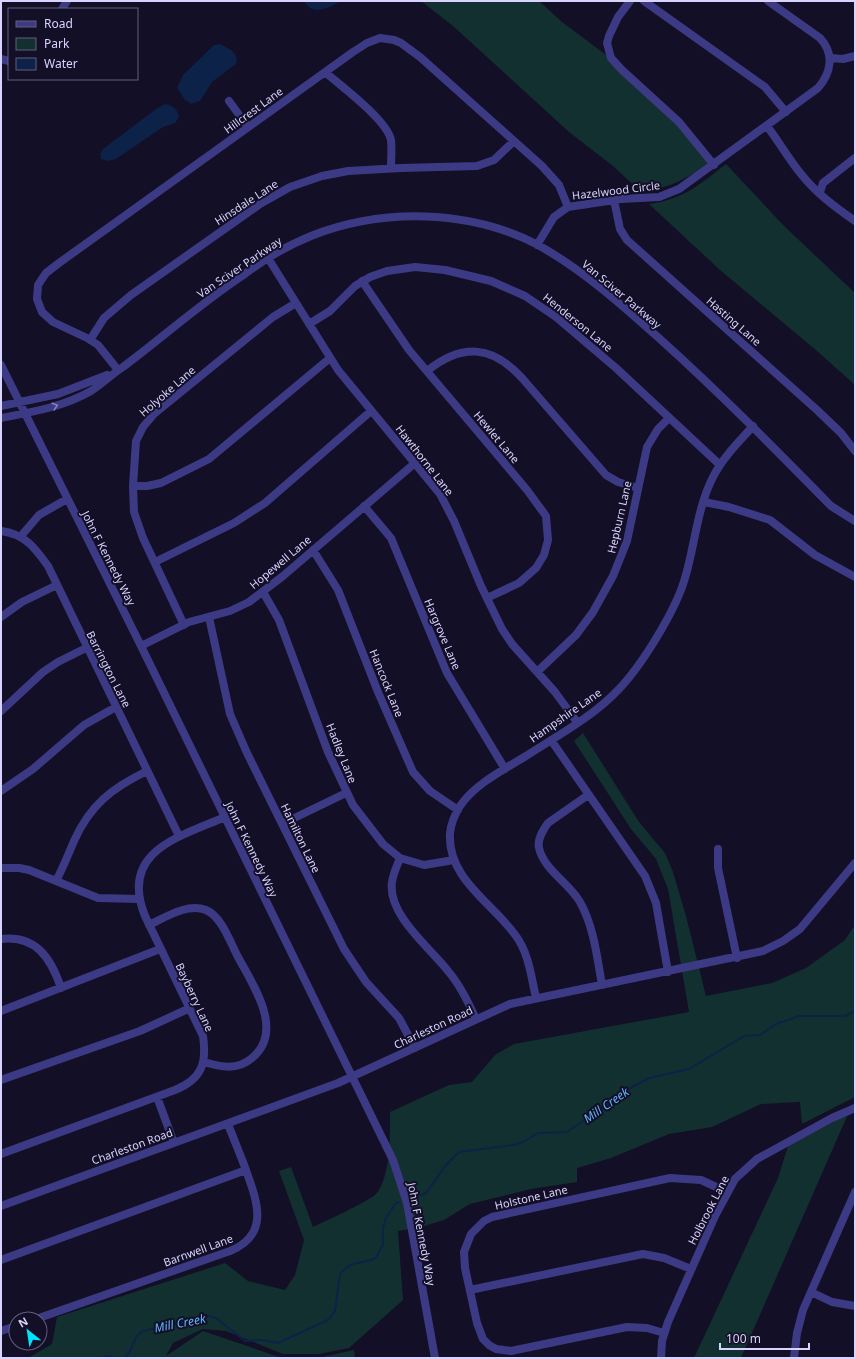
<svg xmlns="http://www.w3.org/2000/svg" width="856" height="1359" viewBox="0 0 856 1359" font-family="'Noto Sans',sans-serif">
	<rect width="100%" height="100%" fill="#130f26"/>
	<path fill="#12302f" d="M 421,1 L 539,1 L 562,22 L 617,63 L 673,117 L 709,162 C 688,179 668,189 640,191 L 613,166 L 569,132 L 453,26 Z
		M 726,164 L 784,226 L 855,293 L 855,385 L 817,351 L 720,270 L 649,204 C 684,199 699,185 726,164 Z
		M 583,733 L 639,822 L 665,853 L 673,872 L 686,916 L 706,996 L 772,983 L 806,968 L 845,940 L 855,925 L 855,1097 L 802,1124 L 800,1102 L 761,1104 L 712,1127 L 669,1134 L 611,1158 L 577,1168 L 577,1182 L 531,1189 L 470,1204 L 444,1220 L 421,1227 L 398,1231 L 403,1300 L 349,1348 L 319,1354 L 283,1354 L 226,1331 L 203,1329 L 173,1343 L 166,1356 L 203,1331 L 282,1358 L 28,1358 L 52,1344 L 57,1317 L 225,1263 L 248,1281 L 285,1290 L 295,1275 L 304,1240 L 279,1171 L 291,1167 L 313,1227 C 324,1222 371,1200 376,1194 C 391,1177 390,1133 390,1112 L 449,1085 L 472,1082 L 495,1055 L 514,1044 L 689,1012 L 668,889 L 656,859 L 631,829 L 574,741 Z
		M 848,1114 L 741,1358 L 694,1358 L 778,1178 L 788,1146 Z
		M 354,1350 L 355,1358 L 318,1358 Z"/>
	<path fill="#0c2248" d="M 304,1 L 342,1 C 331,6 313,18 304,1 Z
		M 220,44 C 229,49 239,52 236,64 L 212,82 L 200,101 L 191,104 L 185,100 L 177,88 L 183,75 L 214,45 Z
		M 165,104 C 173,106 178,109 179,117 L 175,123 L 163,127 L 116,159 L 108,161 L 101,159 L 100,154 L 103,149 L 156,109 Z"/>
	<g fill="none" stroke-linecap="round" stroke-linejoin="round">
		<path stroke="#0c2248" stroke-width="2" d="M 413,1199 L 426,1193 L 446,1165 L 459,1152 L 514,1145 L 525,1141 L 538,1133 L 567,1132 L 602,1108 L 616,1096 L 649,1078 L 689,1069 L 744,1036 L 760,1035 L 776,1024 L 799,1016 L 845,1016 L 855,1011
			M 102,1358 L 108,1356 L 114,1358
			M 125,1358 C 134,1350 132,1337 143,1331 L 210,1316 L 216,1318 L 245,1341 L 262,1340 L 278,1343 L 328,1320 L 335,1311 L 340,1274 C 351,1259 365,1264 376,1258 L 383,1244 L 383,1228 L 386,1218 L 396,1203 L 399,1202"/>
		<path stroke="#3d3a85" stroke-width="8" d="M 630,1 L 618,17 L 609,36 L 607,43 L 611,58 L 622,70 L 679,122 L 714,165
			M 644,1 L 765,87 L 786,112
			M 62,9 L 67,1
			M 830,58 L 843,59 L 855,56
			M 1,59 L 9,61
			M 325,72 C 342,87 387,120 391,140 C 392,149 391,159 391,168
			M 229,101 L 248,127
			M 767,126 C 779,142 789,159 801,174 C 816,193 835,207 855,221
			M 820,192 L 823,183 L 855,158
			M 614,200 L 620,229 L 627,240 L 817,410 L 841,433 L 855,451
			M 537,245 L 554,217 L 568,207 L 621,199 L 659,197 L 679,189 L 818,88 C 831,73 835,54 820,38 L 768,1
			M 268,258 L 338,370 L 440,494 L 454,521 L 481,586 L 502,629 L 512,644 L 555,692 L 577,722
			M 362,281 L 409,350 L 527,490 L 546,516 L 548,540 L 544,555 L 536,568 L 519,583 L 487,598
			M 309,324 L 330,311 L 355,286 L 370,277 L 387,271 L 415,267 L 445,270 L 491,281 L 525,296 L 556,317 L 616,368 L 720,465
			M 90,340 L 104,318 L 131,295 L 260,204 L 290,187 L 322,176 L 348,171 L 401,168 L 477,166 L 494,160 L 514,141
			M 1,365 L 143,650 L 393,1160 L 407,1203 L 435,1358
			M 118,370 L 98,345 L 87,338 L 53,322 L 42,312 L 37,299 L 38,285 L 46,273 L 59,263 L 353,52 L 367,43 L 380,38 L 394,40 L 401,43 L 420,57 L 542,166 L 559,185 L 568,207
			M 427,371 C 462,343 492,345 522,378 L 606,475 L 618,482 L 638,488
			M 1,406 L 58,394 L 107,375
			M 1,418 C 32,412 63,407 91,391 C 102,384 112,374 123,367 C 163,337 200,304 242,276 C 263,260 286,246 311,236 C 382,208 469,209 538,245 C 583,270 622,305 660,339 C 720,393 775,449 831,506 L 855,521
			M 133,486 L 147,486 L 161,483 L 209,459 L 330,358
			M 704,502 L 729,507 L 770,520 L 815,555 L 855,577
			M 364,506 L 391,538 L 447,673 L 505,769
			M 1,531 C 25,534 35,548 48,566 L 179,836
			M 21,536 L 39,515 L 67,499
			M 313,550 L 338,590 L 378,692 L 413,772 L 430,791 L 458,810
			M 155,562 L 234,523 L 265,503 L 371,411
			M 263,592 L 279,620 L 328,752 L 353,805 L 383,844 L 400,858 L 424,865 L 454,860
			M 1,617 L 22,602 L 57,585
			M 209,617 L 230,714 L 247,753 L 344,949 L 366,982 L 399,1018 L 415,1048
			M 184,625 L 143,538 L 134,512 L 133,486 L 136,441 L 143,427 L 154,414 L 273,317 L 296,303
			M 141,646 L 189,622 L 230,611 L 249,602 L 283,576 L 415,463
			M 537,672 L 576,635 L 593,612 L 613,576 L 627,541 L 647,447 L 658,429 L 669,418
			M 1,711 L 43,672 L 58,662 L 86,648
			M 551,740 L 645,876 L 656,903 L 668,972
			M 1,791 L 33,769 L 84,725 L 116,707
			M 588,795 L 548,823 C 543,830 537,839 539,848 C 544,870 569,883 580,902 C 594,927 597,957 602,985
			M 282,824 L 346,793
			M 718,849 L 718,868 L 737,958
			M 400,858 C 397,866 393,874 392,882 C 387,914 430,948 448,971 C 460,985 468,1002 476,1019
			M 1,868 L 19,868 L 29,870 L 98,898 L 139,899
			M 56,881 C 63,868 68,855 74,841 C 90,805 112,788 147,771
			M 149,925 C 166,917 187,903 206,910 C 222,917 230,942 238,957 C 253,985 285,1031 252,1058 C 237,1071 221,1067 204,1062
			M 1,939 C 36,935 51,958 61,988
			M 536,998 C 531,976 529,954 516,936 C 493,903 447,879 450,833 C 451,824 455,814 460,806 C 475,784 503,770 526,756 C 557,736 594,716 619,689 C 642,665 676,610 685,578 C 695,545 697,508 713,477 C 723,457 739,442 753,426
			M 1,1011 L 160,949
			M 1,1080 L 140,1031 L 190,1008
			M 157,1097 L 174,1143
			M 1,1154 L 175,1090 C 202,1079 207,1063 203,1036 L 145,916 C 119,851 179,837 225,817
			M 1,1206 L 338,1083 L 510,1004 L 763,951 L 783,941 L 800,929 L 855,863
			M 1,1260 L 246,1170
			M 470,1290 L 643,1254 L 664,1258 L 691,1269
			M 811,1292 L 832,1302 L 855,1306
			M 36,1319 L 230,1251 C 269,1235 258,1204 247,1173 C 241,1156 234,1140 228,1124
			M 1,1331 L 16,1326
			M 664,1333 L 647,1328 L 627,1327 L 511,1351 L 496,1349 L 489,1345 L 483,1339 L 477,1323 L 465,1268 L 464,1252 L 471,1234 L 484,1221 L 492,1217 L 670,1178 L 701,1180 L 727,1192
			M 661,1358 L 662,1341 L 668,1322 L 716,1214 L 735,1179 L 757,1159 L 832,1118 L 855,1108
			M 794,1358 L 797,1333 L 803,1310 L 855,1192"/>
	</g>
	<defs><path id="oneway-chevron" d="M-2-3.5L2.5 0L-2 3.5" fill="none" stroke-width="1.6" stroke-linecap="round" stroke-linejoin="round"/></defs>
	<use stroke="#837fbc" href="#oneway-chevron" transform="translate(55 406) rotate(-17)"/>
	<g text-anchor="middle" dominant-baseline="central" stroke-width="4" stroke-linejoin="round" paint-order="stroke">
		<g font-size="11" fill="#d9d4ff" stroke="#130f26">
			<text transform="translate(253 110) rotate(-36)">Hillcrest Lane</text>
			<text transform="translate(616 190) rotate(-7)">Hazelwood Circle</text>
			<text transform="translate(246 202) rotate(-33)">Hinsdale Lane</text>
			<text transform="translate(239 267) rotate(-34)">Van Sciver Parkway</text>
			<text transform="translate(622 294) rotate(40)">Van Sciver Parkway</text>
			<text transform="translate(734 321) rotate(41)">Hasting Lane</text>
			<text transform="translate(578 322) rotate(39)">Henderson Lane</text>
			<text transform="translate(167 391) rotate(-41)">Holyoke Lane</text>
			<text transform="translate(497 437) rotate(50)">Hewlet Lane</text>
			<text transform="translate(425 460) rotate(52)">Hawthorne Lane</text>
			<text transform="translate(619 517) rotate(-77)">Hepburn Lane</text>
			<text transform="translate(109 558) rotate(63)">John F Kennedy Way</text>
			<text transform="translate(280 562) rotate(-40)">Hopewell Lane</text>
			<text transform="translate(443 634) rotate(67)">Hargrove Lane</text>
			<text transform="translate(109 669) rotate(63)">Barrington Lane</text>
			<text transform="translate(387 683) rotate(68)">Hancock Lane</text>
			<text transform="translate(565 715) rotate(-35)">Hampshire Lane</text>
			<text transform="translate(342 753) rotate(68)">Hadley Lane</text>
			<text transform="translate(301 838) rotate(64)">Hamilton Lane</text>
			<text transform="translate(252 849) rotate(64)">John F Kennedy Way</text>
			<text transform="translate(195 997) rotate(65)">Bayberry Lane</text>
			<text transform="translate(433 1027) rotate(-25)">Charleston Road</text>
			<text transform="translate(132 1146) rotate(-20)">Charleston Road</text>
			<text transform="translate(531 1197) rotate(-13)">Holstone Lane</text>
			<text transform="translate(708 1210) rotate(-63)">Holbrook Lane</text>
			<text transform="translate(422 1234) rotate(79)">John F Kennedy Way</text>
			<text transform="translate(198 1250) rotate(-20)">Barnwell Lane</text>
		</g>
		<g font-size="12" font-style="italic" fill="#62b6ff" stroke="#130f26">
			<text transform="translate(606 1105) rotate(-35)">Mill Creek</text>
			<text transform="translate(180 1323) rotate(-11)">Mill Creek</text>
		</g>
	</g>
	<rect width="856" height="1359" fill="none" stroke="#d9d4ff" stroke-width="4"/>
	<rect x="8" y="8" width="130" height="72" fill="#130f26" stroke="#625e7d"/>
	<rect x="16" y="21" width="20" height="6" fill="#3d3a85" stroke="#625e7d"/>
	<text x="44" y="28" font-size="12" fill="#d9d4ff">Road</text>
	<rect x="16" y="38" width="20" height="12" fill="#12302f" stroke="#625e7d"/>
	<text x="44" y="48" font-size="12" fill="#d9d4ff">Park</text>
	<rect x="16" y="58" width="20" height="12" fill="#0c2248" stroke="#625e7d"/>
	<text x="44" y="68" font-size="12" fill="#d9d4ff">Water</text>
	<g transform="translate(28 1331) rotate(330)"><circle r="19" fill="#130f26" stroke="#625e7d"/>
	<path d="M0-3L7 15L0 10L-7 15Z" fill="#00e5ff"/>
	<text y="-6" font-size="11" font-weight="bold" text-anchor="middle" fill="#d9d4ff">N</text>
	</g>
	<path d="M720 1343v6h89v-6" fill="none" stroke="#d9d4ff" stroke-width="2"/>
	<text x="726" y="1343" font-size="12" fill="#d9d4ff" stroke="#130f26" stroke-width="3" paint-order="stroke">100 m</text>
</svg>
